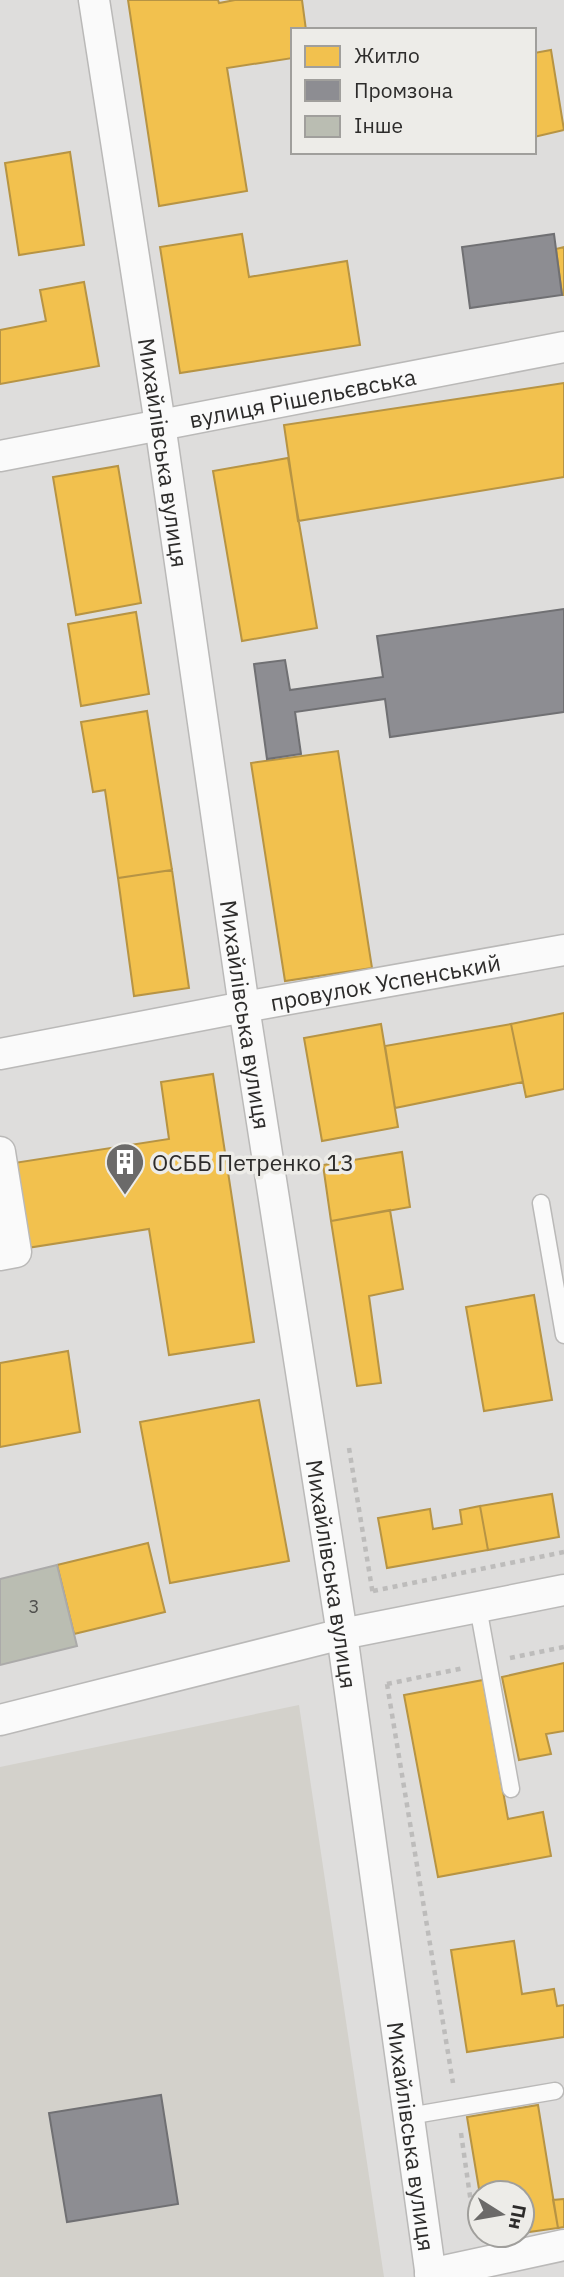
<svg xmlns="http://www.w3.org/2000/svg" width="564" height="2277" viewBox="0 0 564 2277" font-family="'IBM Plex Sans',sans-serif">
	<rect width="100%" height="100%" fill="#dedddc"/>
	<path fill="#d3d1cb" d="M 299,1705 L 384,2277 L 0,2277 L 0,1767 Z"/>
	<path fill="#f2c14e" stroke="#b79444" stroke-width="2" d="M 128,0 L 218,0 L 219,3 L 235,0 L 302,0 L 306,30 L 293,30 L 293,58 L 227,68 L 247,191 L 159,206 Z
		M 551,50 L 564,130 L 534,137 L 534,53 Z
		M 70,152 L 84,245 L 19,255 L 5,163 Z
		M 242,234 L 249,277 L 347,261 L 360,345 L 180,373 L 160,247 Z
		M 564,247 L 564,295 L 562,295 L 556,249 Z
		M 84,282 L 99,366 L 0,384 L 0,330 L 46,321 L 40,290 Z
		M 564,383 L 564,477 L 298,521 L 284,425 Z
		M 288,458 L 317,628 L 242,641 L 213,471 Z
		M 118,466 L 141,603 L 76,615 L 53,477 Z
		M 136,612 L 149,694 L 81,706 L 68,624 Z
		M 147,711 L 172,870 L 118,878 L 105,790 L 93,792 L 81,722 Z
		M 338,751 L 372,968 L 285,981 L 251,763 Z
		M 172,870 L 189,988 L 134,996 L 118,878 Z
		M 564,1013 L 564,1089 L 526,1097 L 511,1024 Z
		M 381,1024 L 398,1127 L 322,1141 L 304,1038 Z
		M 511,1024 L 523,1082 L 395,1108 L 385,1046 Z
		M 213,1074 L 254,1342 L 169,1355 L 149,1229 L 27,1248 L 14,1163 L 169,1139 L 161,1082 Z
		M 402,1152 L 410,1207 L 331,1221 L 323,1165 Z
		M 390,1210 L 403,1289 L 369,1296 L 381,1383 L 357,1386 L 331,1221 Z
		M 534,1295 L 552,1400 L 484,1411 L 466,1307 Z
		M 68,1351 L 80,1432 L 0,1447 L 0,1363 Z
		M 259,1400 L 289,1561 L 170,1583 L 140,1422 Z
		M 552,1494 L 559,1537 L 488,1550 L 480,1506 Z
		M 480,1506 L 488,1550 L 387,1568 L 378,1518 L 430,1509 L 433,1529 L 462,1524 L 460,1510 Z
		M 148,1543 L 165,1612 L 74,1634 L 57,1565 Z
		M 564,1663 L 564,1731 L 546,1734 L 551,1754 L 519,1760 L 502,1677 Z
		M 483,1680 L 508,1819 L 543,1812 L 551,1856 L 438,1877 L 404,1695 Z
		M 514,1941 L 522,1994 L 554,1989 L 557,2006 L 564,2005 L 564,2037 L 467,2052 L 451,1950 Z
		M 538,2105 L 558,2228 L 522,2233 L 522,2193 L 480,2193 L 480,2195 L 467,2117 Z
		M 564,2199 L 564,2227 L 558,2228 L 553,2200 Z"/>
	<path fill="#8d8d92" stroke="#707073" stroke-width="2" d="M 554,234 L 562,295 L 470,308 L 462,247 Z
		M 564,609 L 564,712 L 390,737 L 385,699 L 295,712 L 301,754 L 267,759 L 254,664 L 285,660 L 290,690 L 383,677 L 377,636 Z
		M 161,2095 L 178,2204 L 67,2222 L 49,2113 Z"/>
	<path fill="#babdb2" stroke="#abaaa9" stroke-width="2" d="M 57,1565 L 77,1646 L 0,1665 L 0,1579 Z"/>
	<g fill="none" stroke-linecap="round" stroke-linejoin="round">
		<g stroke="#bab9b8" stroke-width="19">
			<path id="service" d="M 541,1203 L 564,1335
				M 478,1607 L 511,1789
				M 409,2116 L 555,2091"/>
		</g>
		<g stroke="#bab9b8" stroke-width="33">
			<g id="minor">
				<path id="s1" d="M 94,0 L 160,424 L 244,1007 L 342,1634 L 431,2277"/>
				<path id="s2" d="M 0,456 L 564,347"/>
				<path id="s3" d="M 0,1054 L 244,1007 L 564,950"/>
				<path d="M 0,1152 L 16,1252 L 0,1255"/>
				<path d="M 0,1720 L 342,1634 L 564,1590"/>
				<path d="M 430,2274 L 564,2245"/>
			</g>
		</g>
		<path stroke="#bdbcbb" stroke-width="4.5" stroke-dasharray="5 5" stroke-linecap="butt" d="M 349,1448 L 373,1595
			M 373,1591 L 564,1552
			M 510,1658 L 564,1647
			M 387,1684 L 453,2083
			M 387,1684 L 464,1668
			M 461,2133 L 475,2231"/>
		<use href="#service" stroke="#fafafa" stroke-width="16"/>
		<use href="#minor" stroke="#fafafa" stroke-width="30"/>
	</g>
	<defs>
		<g id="building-pin" transform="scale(2.0125)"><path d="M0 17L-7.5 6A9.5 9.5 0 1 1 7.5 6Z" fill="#6b6a69" stroke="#edece8"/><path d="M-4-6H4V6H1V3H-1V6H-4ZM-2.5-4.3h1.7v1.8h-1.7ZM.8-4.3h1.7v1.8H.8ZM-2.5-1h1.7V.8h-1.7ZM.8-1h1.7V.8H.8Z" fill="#fff"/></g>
	</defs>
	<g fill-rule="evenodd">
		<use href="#building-pin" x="125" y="1162"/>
	</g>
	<g text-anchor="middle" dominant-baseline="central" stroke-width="7" stroke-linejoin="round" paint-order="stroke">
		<g font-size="19" fill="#50504d">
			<text x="34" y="1606">3</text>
		</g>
		<g font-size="23" fill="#2d2c2b" stroke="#edece8">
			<text stroke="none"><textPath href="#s2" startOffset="308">вулиця Рішельєвська</textPath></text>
			<text stroke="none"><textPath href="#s1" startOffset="458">Михайлівська вулиця</textPath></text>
			<text stroke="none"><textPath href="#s3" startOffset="392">провулок Успенський</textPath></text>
			<text stroke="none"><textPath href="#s1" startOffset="1026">Михайлівська вулиця</textPath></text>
			<text stroke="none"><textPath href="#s1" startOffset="1592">Михайлівська вулиця</textPath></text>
			<text stroke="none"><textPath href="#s1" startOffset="2160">Михайлівська вулиця</textPath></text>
		</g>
		<g font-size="23" fill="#2d2c2b" stroke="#edece8" text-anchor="start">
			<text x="152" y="1162">ОСББ Петренко 13</text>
		</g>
	</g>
	<rect x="291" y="28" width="245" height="126" fill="#edece8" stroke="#a09f9c" stroke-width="2"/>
	<rect x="305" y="46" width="35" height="21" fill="#f2c14e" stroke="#a09f9c" stroke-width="2"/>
	<text x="354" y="63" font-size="21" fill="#2d2c2b">Житло</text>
	<rect x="305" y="80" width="35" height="21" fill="#8d8d92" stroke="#a09f9c" stroke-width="2"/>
	<text x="354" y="98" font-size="21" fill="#2d2c2b">Промзона</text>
	<rect x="305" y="116" width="35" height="21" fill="#babdb2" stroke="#a09f9c" stroke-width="2"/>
	<text x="354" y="133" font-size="21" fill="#2d2c2b">Інше</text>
	<g transform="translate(501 2214) rotate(101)"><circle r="33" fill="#edece8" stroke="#a09f9c" stroke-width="2"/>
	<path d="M0-5L12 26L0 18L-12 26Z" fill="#6b6a69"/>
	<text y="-10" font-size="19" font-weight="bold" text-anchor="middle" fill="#2d2c2b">Пн</text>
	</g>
</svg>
